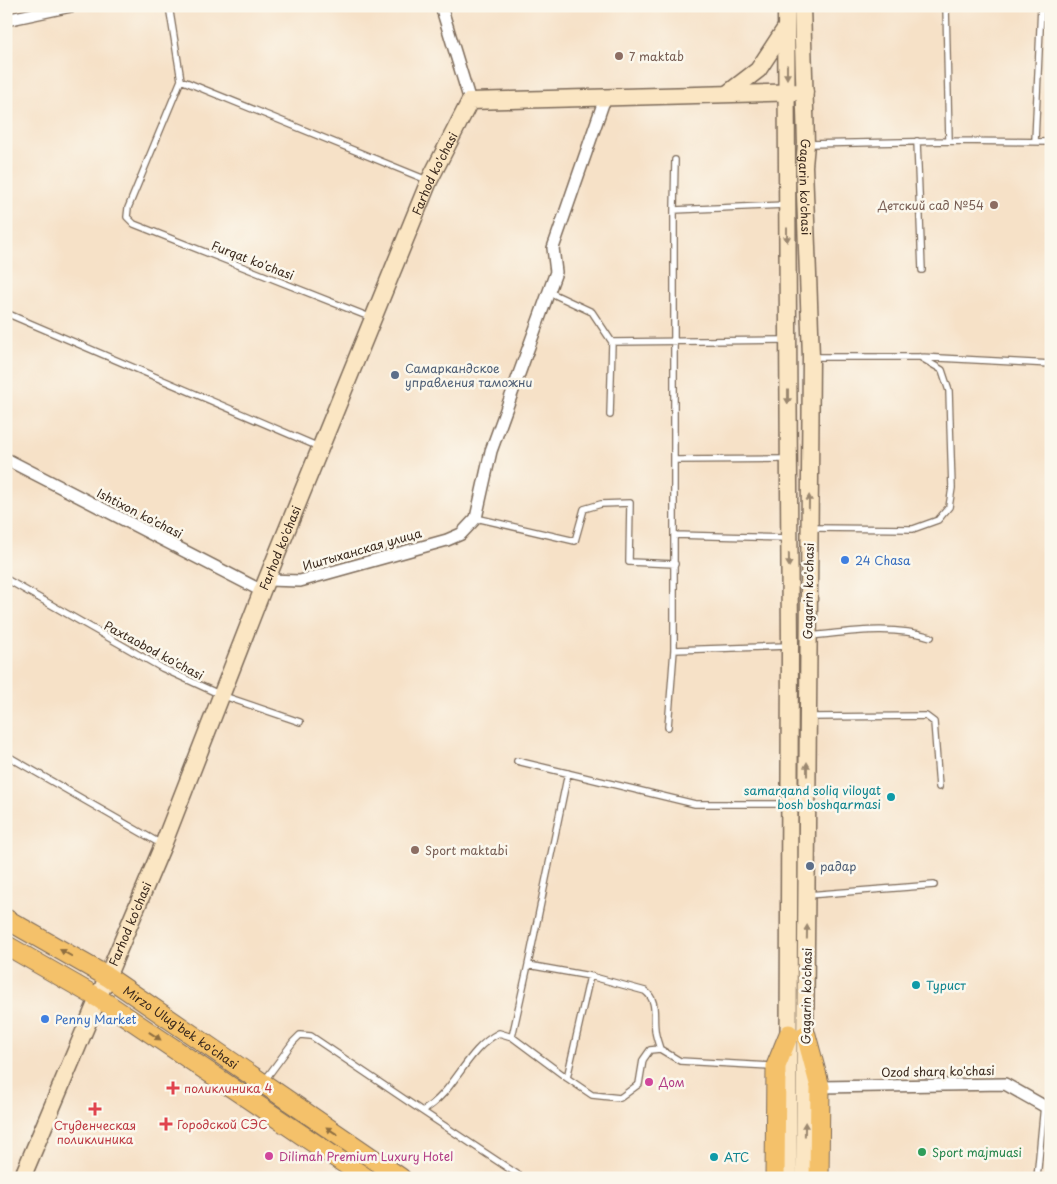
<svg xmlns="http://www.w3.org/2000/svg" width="1057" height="1184" viewBox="0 0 1057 1184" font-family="'Playpen Sans',sans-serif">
	<rect width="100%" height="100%" fill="#fbf7ec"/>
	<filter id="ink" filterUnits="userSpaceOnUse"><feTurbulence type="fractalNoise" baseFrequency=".02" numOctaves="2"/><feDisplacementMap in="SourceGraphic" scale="10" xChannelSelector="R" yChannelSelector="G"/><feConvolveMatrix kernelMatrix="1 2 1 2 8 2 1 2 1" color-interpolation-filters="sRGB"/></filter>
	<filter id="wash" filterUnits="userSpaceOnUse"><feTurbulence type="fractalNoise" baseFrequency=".0096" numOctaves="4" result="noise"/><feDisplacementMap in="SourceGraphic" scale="20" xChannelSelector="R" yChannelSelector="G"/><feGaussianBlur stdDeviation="1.12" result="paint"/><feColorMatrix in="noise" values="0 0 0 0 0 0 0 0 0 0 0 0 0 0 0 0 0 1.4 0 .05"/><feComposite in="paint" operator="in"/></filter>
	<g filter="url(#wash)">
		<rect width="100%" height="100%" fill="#f6e1c7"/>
	</g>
	<g filter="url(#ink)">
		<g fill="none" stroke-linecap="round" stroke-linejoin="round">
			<g stroke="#7c6a59" stroke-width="8">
				<path id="lane" d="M 169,6 L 181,80 L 128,208 L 127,217 L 134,224 L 372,318
					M 946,6 L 949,141
					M 181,80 L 427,180
					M 917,141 L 922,270
					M 1035,141 L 1041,6
					M 808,144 L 949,141 L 1051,142
					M 674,210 L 675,160
					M 549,292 L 592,312 L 612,342 L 786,340
					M 6,313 L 319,447
					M 813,357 L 920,357 L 1051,364
					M 610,415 L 612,342
					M 674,460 L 787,459
					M 476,518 L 575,541 L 584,509 L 601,504 L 630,503 L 629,562 L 675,564
					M 812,528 L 913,529 L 938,520 L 949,507 L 952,488 L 949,391 L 942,370 L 920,357
					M 674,535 L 787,538
					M 6,579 L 162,668 L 221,695 L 300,722
					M 810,636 C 851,632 891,625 931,637
					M 674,650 L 788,646
					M 810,717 L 926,716 L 934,722 L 939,787
					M 668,727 L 674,650 L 674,210 L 785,205
					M 6,755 L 161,844
					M 517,761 L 695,804 L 787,804
					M 808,895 L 934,885
					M 528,965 L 568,773
					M 590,976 L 567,1078 L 592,1095 L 620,1098 L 639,1084 L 643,1060 L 650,1050 L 660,1049
					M 512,1037 L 528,965 L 590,976 L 645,991 C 658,1001 653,1014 655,1029 C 655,1035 658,1042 660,1049 L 680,1061 L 772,1066
					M 265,1080 L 293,1042 L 300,1035 L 311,1036 L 422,1111 C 455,1093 465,1050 499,1033 L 512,1037 L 567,1078
					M 422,1111 L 523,1178
					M 6,1173 L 17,1178
					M 1037,1178 L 1044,1105"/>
			</g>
			<g stroke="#7c6a59" stroke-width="14">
				<path id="street" d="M 441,6 L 470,101
					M 6,20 L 71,6
					M 6,459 L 262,591
					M 268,580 L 300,581 L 447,540 L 461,534 L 476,518 L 491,451 L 556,272 L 553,248 L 605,98
					M 820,1087 L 1005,1084 L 1051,1110"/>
			</g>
			<g stroke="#7c6a59" stroke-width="19">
				<g id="secondary">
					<path d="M 786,6 L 790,646 L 788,1178"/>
					<path id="s1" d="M 802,6 L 806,144 L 804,166 L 811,357 L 804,1178"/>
					<path d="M 728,93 L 758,70 L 785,29"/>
					<path id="s2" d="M 22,1178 L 163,845 L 262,591 L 429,181 L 470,101 L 805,92"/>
				</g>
			</g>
			<g stroke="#7c6a59" stroke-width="21">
				<g id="primary">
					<path id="s3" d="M 6,919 L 108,977 L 401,1178"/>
					<path d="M 6,945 L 100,999 L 366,1178"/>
					<path d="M 806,1035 L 820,1087 L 819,1178"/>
					<path d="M 775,1178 L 776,1066 L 789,1034"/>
				</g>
			</g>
			<use href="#lane" stroke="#fff" stroke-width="5.5"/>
			<use href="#street" stroke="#fff" stroke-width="11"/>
			<use href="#secondary" stroke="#fbe6c3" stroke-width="16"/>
			<use href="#primary" stroke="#f4c16a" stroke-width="19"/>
		</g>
		<defs><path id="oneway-solid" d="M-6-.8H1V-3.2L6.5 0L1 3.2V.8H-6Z" transform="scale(1.25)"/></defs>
		<g fill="#9b8870">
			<use href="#oneway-solid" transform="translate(787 72) rotate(90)"/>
			<use href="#oneway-solid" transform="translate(787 235) rotate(90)"/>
			<use href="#oneway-solid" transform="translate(788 397) rotate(90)"/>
			<use href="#oneway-solid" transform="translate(809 502) rotate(-89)"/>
			<use href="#oneway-solid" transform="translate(789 560) rotate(89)"/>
			<use href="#oneway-solid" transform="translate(807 769) rotate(-90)"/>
			<use href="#oneway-solid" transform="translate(807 932) rotate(-89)"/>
			<use href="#oneway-solid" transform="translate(805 1129) rotate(-89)"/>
		</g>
		<g fill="#8e6e40">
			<use href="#oneway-solid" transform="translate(66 953) rotate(-150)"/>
			<use href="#oneway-solid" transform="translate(155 1036) rotate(34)"/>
			<use href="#oneway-solid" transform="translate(332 1131) rotate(-146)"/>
		</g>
	</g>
	<g fill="#8d6e63" stroke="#fbf7ec" stroke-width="2">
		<circle cx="619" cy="56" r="5"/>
		<circle cx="994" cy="205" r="5"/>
		<circle cx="415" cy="850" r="5"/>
	</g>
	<g fill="#5c6f8a" stroke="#fbf7ec" stroke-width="2">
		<circle cx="395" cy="375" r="5"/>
		<circle cx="810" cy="866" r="5"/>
	</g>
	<g fill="#3f7fe0" stroke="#fbf7ec" stroke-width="2">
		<circle cx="845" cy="560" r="5"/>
		<circle cx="45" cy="1019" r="5"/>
	</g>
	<g fill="#0f9aa8" stroke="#fbf7ec" stroke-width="2">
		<circle cx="891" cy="797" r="5"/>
		<circle cx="916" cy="985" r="5"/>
		<circle cx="714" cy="1157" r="5"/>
	</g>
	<g fill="#d1479c" stroke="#fbf7ec" stroke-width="2">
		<circle cx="649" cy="1082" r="5"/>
		<circle cx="269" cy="1156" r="5"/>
	</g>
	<g fill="#e0444e" stroke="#fbf7ec" stroke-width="2">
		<path d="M170.5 1080.5h5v5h5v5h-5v5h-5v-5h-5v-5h5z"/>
		<path d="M92.5 1101.5h5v5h5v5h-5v5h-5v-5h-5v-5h5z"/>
		<path d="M163.5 1116.5h5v5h5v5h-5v5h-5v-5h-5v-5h5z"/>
	</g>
	<circle fill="#2e9e5b" stroke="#fbf7ec" stroke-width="2" cx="922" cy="1152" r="5"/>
	<g text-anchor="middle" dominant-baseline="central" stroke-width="5" stroke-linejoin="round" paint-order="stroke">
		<g font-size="12" fill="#785e54" stroke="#fbf7ec" text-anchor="start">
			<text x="629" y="56">7 maktab</text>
			<text x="984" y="205" text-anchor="end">Детский сад №54</text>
			<text x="425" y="850">Sport maktabi</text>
		</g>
		<g font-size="12" fill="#3b2a1e" stroke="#fbf7ec">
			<text stroke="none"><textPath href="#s2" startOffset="1086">Farhod ko'chasi</textPath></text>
			<text stroke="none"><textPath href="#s1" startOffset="181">Gagarin ko'chasi</textPath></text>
			<text transform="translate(253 260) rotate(21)">Furqat ko'chasi</text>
			<text transform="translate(140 513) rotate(27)">Ishtixon ko'chasi</text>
			<text stroke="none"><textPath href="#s2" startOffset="681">Farhod ko'chasi</textPath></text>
			<text transform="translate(362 549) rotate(-16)">Иштыханская улица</text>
			<text transform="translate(808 591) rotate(-89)">Gagarin ko'chasi</text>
			<text transform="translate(154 650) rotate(28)">Paxtaobod ko'chasi</text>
			<text stroke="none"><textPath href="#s2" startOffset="276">Farhod ko'chasi</textPath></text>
			<text transform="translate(806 996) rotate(-89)">Gagarin ko'chasi</text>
			<text stroke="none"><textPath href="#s3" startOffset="206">Mirzo Ulug'bek ko'chasi</textPath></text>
			<text transform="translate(938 1071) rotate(-1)">Ozod sharq ko'chasi</text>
		</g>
		<g font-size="12" fill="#4e5e75" stroke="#fbf7ec" text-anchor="start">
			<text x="405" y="368">Самаркандское<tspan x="405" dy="14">управления таможни</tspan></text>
			<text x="820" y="866">радар</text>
		</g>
		<g font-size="12" fill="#366cbe" stroke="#fbf7ec" text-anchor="start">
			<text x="855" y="560">24 Chasa</text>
			<text x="55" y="1019">Penny Market</text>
		</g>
		<g font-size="12" fill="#0d838f" stroke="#fbf7ec" text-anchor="start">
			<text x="881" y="790" text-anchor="end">samarqand soliq viloyat<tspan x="881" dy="14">bosh boshqarmasi</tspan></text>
			<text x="926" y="985">Турист</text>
			<text x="724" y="1157">ATC</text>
		</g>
		<g font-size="12" fill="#b23c85" stroke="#fbf7ec" text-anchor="start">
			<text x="659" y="1082">Дом</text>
			<text x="279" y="1156">Dilimah Premium Luxury Hotel</text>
		</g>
		<g font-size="12" fill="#be3a42" stroke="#fbf7ec" text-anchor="start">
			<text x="184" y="1088">поликлиника 4</text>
			<text x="177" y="1124">Городской СЭС</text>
			<text x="95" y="1125" text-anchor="middle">Студенческая<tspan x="95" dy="14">поликлиника</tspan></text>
		</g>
		<g font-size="12" fill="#27864d" stroke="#fbf7ec" text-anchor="start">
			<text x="932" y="1152">Sport majmuasi</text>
		</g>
	</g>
	<rect width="1057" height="1184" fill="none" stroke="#fbf7ec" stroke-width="25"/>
</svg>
